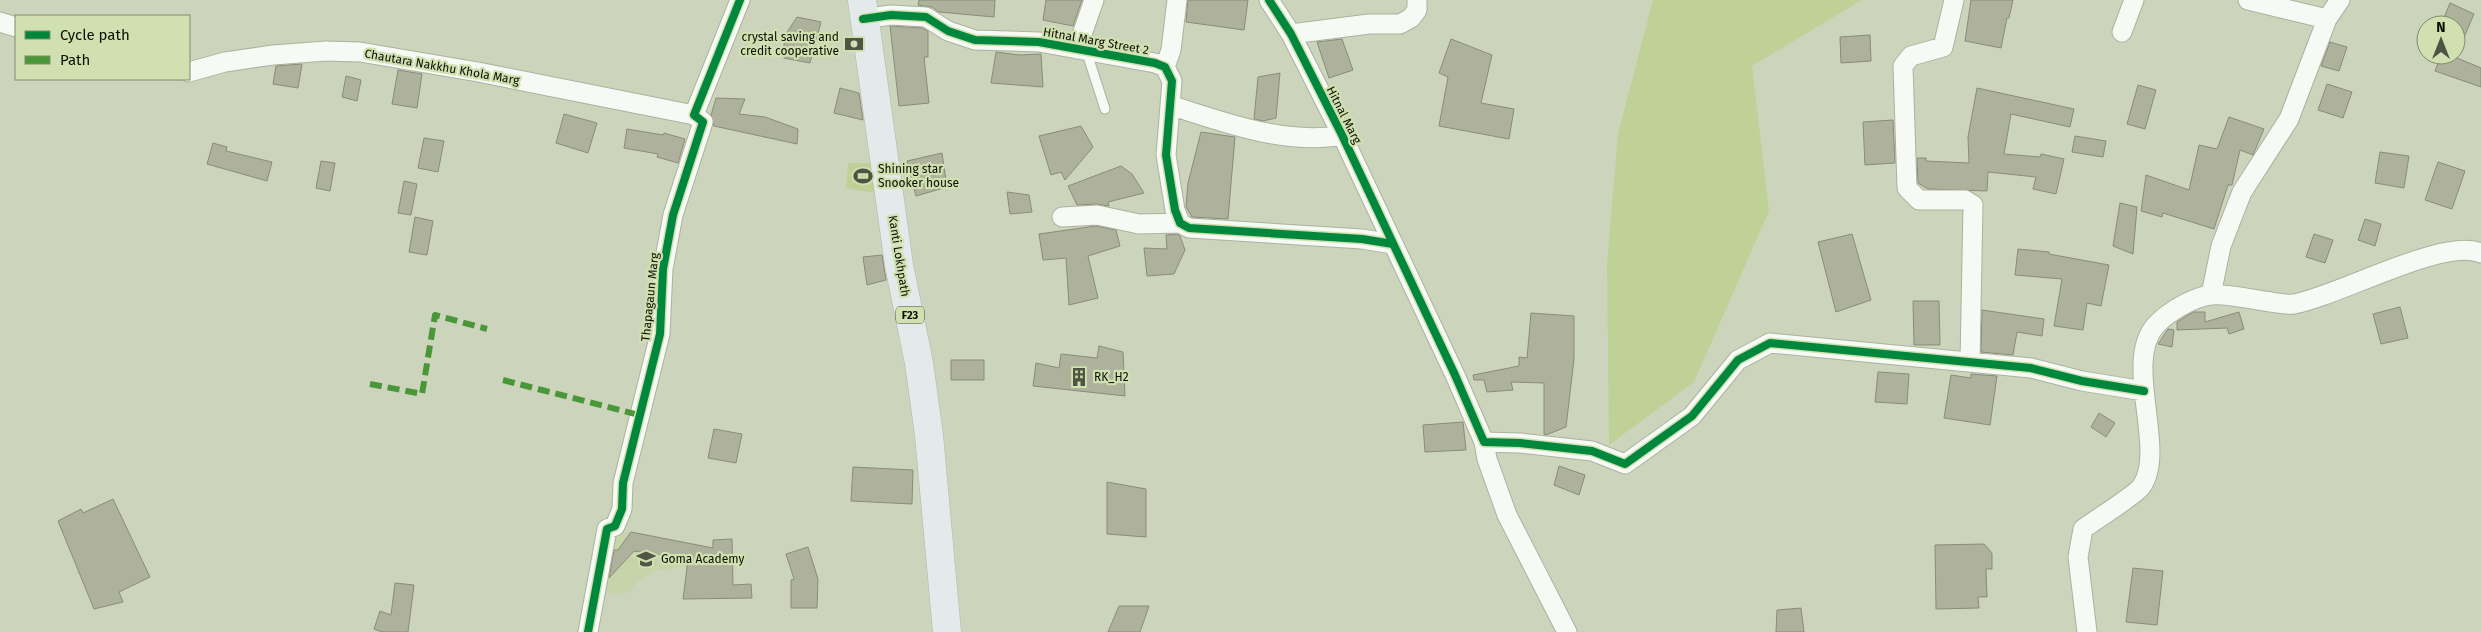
<svg xmlns="http://www.w3.org/2000/svg" width="2481" height="632" viewBox="0 0 2481 632" font-family="'Fira Sans',sans-serif">
	<rect width="100%" height="100%" fill="#ccd5bb"/>
	<path fill="#c6d4aa" d="M 612,532 L 631,532 L 687,543 L 687,566 L 655,571 L 638,581 L 628,593 L 601,593 Z"/>
	<path fill="#bfd196" d="M 1653,0 L 1862,0 L 1752,66 L 1769,211 L 1694,382 L 1609,445 L 1607,266 L 1618,134 Z
		M 848,163 L 880,163 L 880,194 L 846,188 Z"/>
	<path fill="#aeb19c" stroke="#898c78" d="M 919,0 L 995,0 L 994,17 L 939,12 L 932,7 L 918,5 Z
		M 1046,0 L 1082,0 L 1073,26 L 1043,20 Z
		M 1188,0 L 1248,0 L 1244,30 L 1186,22 Z
		M 1971,0 L 2013,0 L 2009,18 L 2007,18 L 2001,48 L 1965,41 Z
		M 2450,3 L 2474,14 L 2456,56 L 2456,25 L 2441,25 Z
		M 797,17 L 821,22 L 810,63 L 784,58 L 784,37 Z
		M 890,26 L 922,28 L 928,31 L 928,57 L 924,57 L 929,103 L 899,106 Z
		M 1870,35 L 1871,61 L 1841,63 L 1840,37 Z
		M 1342,39 L 1353,70 L 1329,78 L 1317,42 Z
		M 1451,39 L 1492,55 L 1481,103 L 1514,109 L 1509,139 L 1439,126 L 1448,77 L 1439,73 Z
		M 2330,42 L 2347,47 L 2339,71 L 2321,66 Z
		M 996,52 L 1019,55 L 1041,54 L 1043,87 L 991,83 Z
		M 2441,55 L 2450,55 L 2481,68 L 2481,87 L 2435,71 Z
		M 302,64 L 298,88 L 273,84 L 276,66 Z
		M 398,70 L 422,74 L 417,108 L 392,104 Z
		M 1280,73 L 1276,118 L 1263,121 L 1254,119 L 1258,77 Z
		M 346,76 L 361,80 L 357,101 L 342,97 Z
		M 2327,84 L 2352,92 L 2343,118 L 2318,110 Z
		M 2138,85 L 2156,90 L 2145,129 L 2127,124 Z
		M 840,88 L 859,93 L 863,120 L 834,113 Z
		M 1977,88 L 2074,109 L 2070,127 L 2011,114 L 2004,154 L 2040,157 L 2041,154 L 2064,159 L 2056,194 L 2033,189 L 2036,177 L 1988,172 L 1987,191 L 1928,189 L 1918,183 L 1917,158 L 1926,158 L 1926,161 L 1969,163 L 1968,137 Z
		M 716,98 L 745,99 L 739,114 L 765,117 L 798,129 L 797,144 L 714,126 L 711,115 Z
		M 564,114 L 597,123 L 588,153 L 556,143 Z
		M 2229,117 L 2264,129 L 2253,155 L 2240,150 L 2232,185 L 2228,185 L 2214,229 L 2163,213 L 2162,217 L 2141,211 L 2146,175 L 2189,190 L 2199,145 L 2217,149 Z
		M 1893,120 L 1895,163 L 1865,165 L 1863,122 Z
		M 1081,126 L 1093,147 L 1065,180 L 1061,172 L 1051,175 L 1039,136 Z
		M 627,129 L 663,135 L 664,133 L 685,139 L 678,163 L 657,157 L 658,154 L 624,148 Z
		M 1201,132 L 1235,137 L 1228,219 L 1192,217 L 1186,207 L 1188,183 Z
		M 2075,136 L 2106,141 L 2103,157 L 2072,152 Z
		M 424,138 L 444,141 L 438,172 L 418,168 Z
		M 213,143 L 227,147 L 226,151 L 272,162 L 267,181 L 207,164 Z
		M 2380,152 L 2409,156 L 2404,188 L 2375,183 Z
		M 942,153 L 947,187 L 916,196 L 907,161 Z
		M 321,161 L 335,163 L 330,191 L 316,188 Z
		M 2438,162 L 2465,171 L 2452,209 L 2425,200 Z
		M 1121,166 L 1132,174 L 1144,193 L 1108,202 L 1109,206 L 1096,204 L 1077,205 L 1068,186 Z
		M 404,181 L 417,184 L 411,215 L 398,213 Z
		M 1007,192 L 1029,195 L 1032,212 L 1010,214 Z
		M 2120,203 L 2137,207 L 2133,254 L 2113,246 Z
		M 415,217 L 433,221 L 427,255 L 409,252 Z
		M 2365,219 L 2381,224 L 2375,246 L 2358,240 Z
		M 1096,226 L 1116,230 L 1120,246 L 1088,256 L 1098,298 L 1069,305 L 1066,258 L 1043,260 L 1039,234 Z
		M 1177,234 L 1180,236 L 1185,250 L 1174,274 L 1147,276 L 1144,248 L 1167,249 L 1166,235 Z
		M 1852,234 L 1871,300 L 1836,312 L 1818,242 Z
		M 2314,234 L 2333,240 L 2325,263 L 2306,257 Z
		M 2018,249 L 2049,252 L 2049,254 L 2109,265 L 2101,306 L 2087,303 L 2083,330 L 2054,326 L 2062,279 L 2015,275 Z
		M 882,255 L 886,280 L 867,285 L 863,257 Z
		M 1913,301 L 1939,301 L 1940,345 L 1914,345 Z
		M 2400,307 L 2408,338 L 2381,344 L 2373,314 Z
		M 1982,310 L 2044,319 L 2042,336 L 2017,332 L 2013,355 L 1981,352 Z
		M 2193,312 L 2205,312 L 2205,322 L 2239,312 L 2244,329 L 2229,334 L 2227,328 L 2177,330 L 2177,322 Z
		M 1531,313 L 1574,316 L 1574,359 L 1566,427 L 1546,435 L 1544,434 L 1544,383 L 1511,382 L 1513,390 L 1487,392 L 1484,380 L 1474,380 L 1473,375 L 1519,366 L 1519,357 L 1527,358 Z
		M 2168,329 L 2174,330 L 2172,347 L 2158,344 Z
		M 1099,346 L 1123,352 L 1125,396 L 1033,386 L 1036,363 L 1059,368 L 1061,354 L 1097,358 Z
		M 951,360 L 984,360 L 984,380 L 951,380 Z
		M 1878,372 L 1909,374 L 1907,404 L 1875,402 Z
		M 1971,374 L 1997,376 L 1990,425 L 1944,418 L 1951,375 L 1971,378 Z
		M 2099,413 L 2115,423 L 2106,437 L 2091,427 Z
		M 1463,422 L 1466,450 L 1425,452 L 1423,425 Z
		M 714,429 L 742,434 L 736,463 L 708,458 Z
		M 1559,466 L 1585,475 L 1579,495 L 1554,485 Z
		M 853,467 L 913,470 L 912,504 L 851,501 Z
		M 1107,482 L 1146,489 L 1146,537 L 1107,534 Z
		M 113,499 L 150,577 L 119,592 L 123,602 L 94,609 L 58,521 L 81,509 L 83,513 Z
		M 631,532 L 713,548 L 713,540 L 732,539 L 733,585 L 751,584 L 752,598 L 683,599 L 688,560 L 634,551 L 609,578 L 614,550 L 618,550 Z
		M 1984,544 L 1992,553 L 1992,569 L 1986,569 L 1987,597 L 1978,597 L 1979,608 L 1936,609 L 1935,545 Z
		M 808,547 L 818,579 L 817,608 L 791,608 L 791,580 L 794,579 L 786,554 Z
		M 2133,568 L 2163,571 L 2157,625 L 2126,622 Z
		M 395,583 L 414,585 L 408,632 L 382,632 L 374,629 L 380,611 L 391,615 Z
		M 1119,606 L 1149,606 L 1140,632 L 1108,632 Z
		M 1801,608 L 1804,632 L 1776,632 L 1777,610 Z"/>
	<g fill="none" stroke-linecap="round" stroke-linejoin="round">
		<g stroke="#abb29e" stroke-width="11">
			<path id="lane" d="M 1086,50 L 1105,109"/>
		</g>
		<g stroke="#abb29e" stroke-width="21">
			<path id="street" d="M 1269,0 L 1291,34 L 1342,135 L 1455,375 L 1484,442 L 1520,443 L 1592,451 L 1625,464 L 1692,416 L 1738,360 L 1770,343 L 2031,368 L 2082,381 L 2144,391
				M 1954,0 L 1943,47 L 1911,56 L 1903,66 L 1907,188 L 1919,200 L 1965,200 L 1973,205 L 1970,362
				M 2248,0 L 2327,19
				M 863,19 L 891,15 L 926,17 L 948,31 L 975,40 L 1039,42 L 1155,63 L 1165,67 L 1172,81 L 1166,155 L 1175,210 L 1180,223 L 1189,228 L 1362,239 L 1393,244
				M 0,22 L 16,27
				M 2122,32 L 2134,0
				M 1291,34 L 1369,24 L 1400,24 L 1411,18 L 1417,10 L 1417,0
				M 1077,49 L 1094,0
				M 1165,67 L 1171,50 L 1177,0
				M 189,72 L 225,62 L 273,55 L 326,51 L 360,52 L 478,72 L 694,115
				M 1170,105 C 1222,122 1288,146 1342,135
				M 1062,217 L 1097,215 L 1139,224 L 1180,223
				M 2211,295 L 2221,246 L 2242,192 L 2289,119 L 2327,19 L 2340,0
				M 1484,442 L 1487,459 L 1507,515 L 1567,632
				M 588,632 L 607,529 L 615,526 L 622,509 L 623,483 L 660,334 L 663,269 L 673,215 L 703,122 L 694,115 L 740,0
				M 2087,632 L 2078,557 L 2083,529 C 2095,520 2134,496 2141,487 C 2168,451 2122,362 2156,325 C 2168,312 2193,297 2211,295 C 2225,293 2249,299 2264,301 C 2273,302 2285,305 2294,304 C 2339,296 2443,237 2481,253"/>
		</g>
		<g stroke="#b3b7ab" stroke-width="29">
			<path id="primary" d="M 862,0 L 899,265 L 919,363 L 929,435 L 947,632"/>
		</g>
		<use href="#lane" stroke="#f7f9f5" stroke-width="9"/>
		<use href="#street" stroke="#f7f9f5" stroke-width="19"/>
		<use href="#primary" stroke="#e4eaeb" stroke-width="28"/>
		<path stroke="#499739" stroke-width="6" stroke-dasharray="12 6" stroke-linecap="butt" d="M 503,380 L 639,415
			M 370,384 L 422,394 L 435,315 L 487,329"/>
		<g stroke="#d0e0b0" stroke-width="11">
			<path id="cycleway" d="M 1269,0 L 1291,34 L 1342,135 L 1455,375 L 1484,442 L 1520,443 L 1592,451 L 1625,464 L 1692,416 L 1738,360 L 1770,343 L 2031,368 L 2082,381 L 2144,391
				M 863,19 L 891,15 L 926,17 L 948,31 L 975,40 L 1039,42 L 1155,63 L 1165,67 L 1172,81 L 1166,155 L 1175,210 L 1180,223 L 1189,228 L 1362,239 L 1393,244
				M 588,632 L 607,529 L 615,526 L 622,509 L 623,483 L 660,334 L 663,269 L 673,215 L 703,122 L 694,115 L 740,0"/>
		</g>
		<use href="#cycleway" stroke="#00873e" stroke-width="8"/>
	</g>
	<defs>
		<g id="bank-bare" transform="scale(1.5)"><path d="M-6-4H6V4H-6ZM0-2.3a2.3 2.3 0 1 0 0 4.6a2.3 2.3 0 1 0 0-4.6Z" fill="#4f5443" stroke="#d0e0b0" stroke-width="2.5" paint-order="stroke"/></g>
		<g id="stadium-bare" transform="scale(1.5)"><path d="M0-5a6.5 5 0 1 0 0 10a6.5 5 0 1 0 0-10ZM-3.5-1.8h7v3.6h-7Z" fill="#4f5443" stroke="#d0e0b0" stroke-width="2.5" paint-order="stroke"/></g>
		<g id="building-bare" transform="scale(1.5)"><path d="M-4-6H4V6H1V3H-1V6H-4ZM-2.5-4.3h1.7v1.8h-1.7ZM.8-4.3h1.7v1.8H.8ZM-2.5-1h1.7V.8h-1.7ZM.8-1h1.7V.8H.8Z" fill="#4f5443" stroke="#d0e0b0" stroke-width="2.5" paint-order="stroke"/></g>
		<g id="school-bare" transform="scale(1.5)"><path d="M0-5L7-2L0 1L-7-2ZM-4 1L0 2.5L4 1V4Q0 6-4 4Z" fill="#4f5443" stroke="#d0e0b0" stroke-width="2.5" paint-order="stroke"/></g>
	</defs>
	<g fill-rule="evenodd">
		<use href="#bank-bare" x="854" y="44"/>
		<use href="#stadium-bare" x="863" y="176"/>
		<use href="#building-bare" x="1079" y="377"/>
		<use href="#school-bare" x="646" y="559"/>
	</g>
	<g text-anchor="middle" dominant-baseline="central" stroke-width="4.5" stroke-linejoin="round" paint-order="stroke">
		<rect fill="#d0e0b0" stroke="#464e36" stroke-width="1" x="896" y="306.5" width="28" height="17" rx="4"/>
		<g font-size="11" font-weight="bold" fill="#0b0f02">
			<text x="910" y="315">F23</text>
		</g>
		<g font-size="12" fill="#0b0f02" stroke="#d0e0b0" text-anchor="start">
			<text x="839" y="37" text-anchor="end">crystal saving and<tspan x="839" dy="14">credit cooperative</tspan></text>
			<text x="878" y="169">Shining star<tspan x="878" dy="14">Snooker house</tspan></text>
			<text x="1094" y="377">RK_H2</text>
			<text x="661" y="559">Goma Academy</text>
		</g>
		<g font-size="12" fill="#0b0f02" stroke="#d0e0b0">
			<text transform="translate(1096 41) rotate(10)">Hitnal Marg Street 2</text>
			<text transform="translate(442 67) rotate(10)">Chautara Nakkhu Khola Marg</text>
			<text transform="translate(1344 115) rotate(63)">Hitnal Marg</text>
			<text transform="translate(899 256) rotate(81)">Kanti Lokhpath</text>
			<text transform="translate(650 297) rotate(-84)">Thapagaun Marg</text>
		</g>
	</g>
	<rect x="15" y="15" width="175" height="65" fill="#d0e0b0" stroke="#818c6a"/>
	<rect x="25" y="31" width="25" height="8" fill="#00873e" stroke="#818c6a"/>
	<text x="60" y="40" font-size="15" fill="#0b0f02">Cycle path</text>
	<rect x="25" y="56" width="25" height="8" fill="#499739" stroke="#818c6a"/>
	<text x="60" y="65" font-size="15" fill="#0b0f02">Path</text>
	<g transform="translate(2441 40)"><circle r="24" fill="#d0e0b0" stroke="#818c6a"/>
	<path d="M0-4L9 19L0 12L-9 19Z" fill="#4f5443"/>
	<text y="-8" font-size="14" font-weight="bold" text-anchor="middle" fill="#0b0f02">N</text>
	</g>
</svg>
